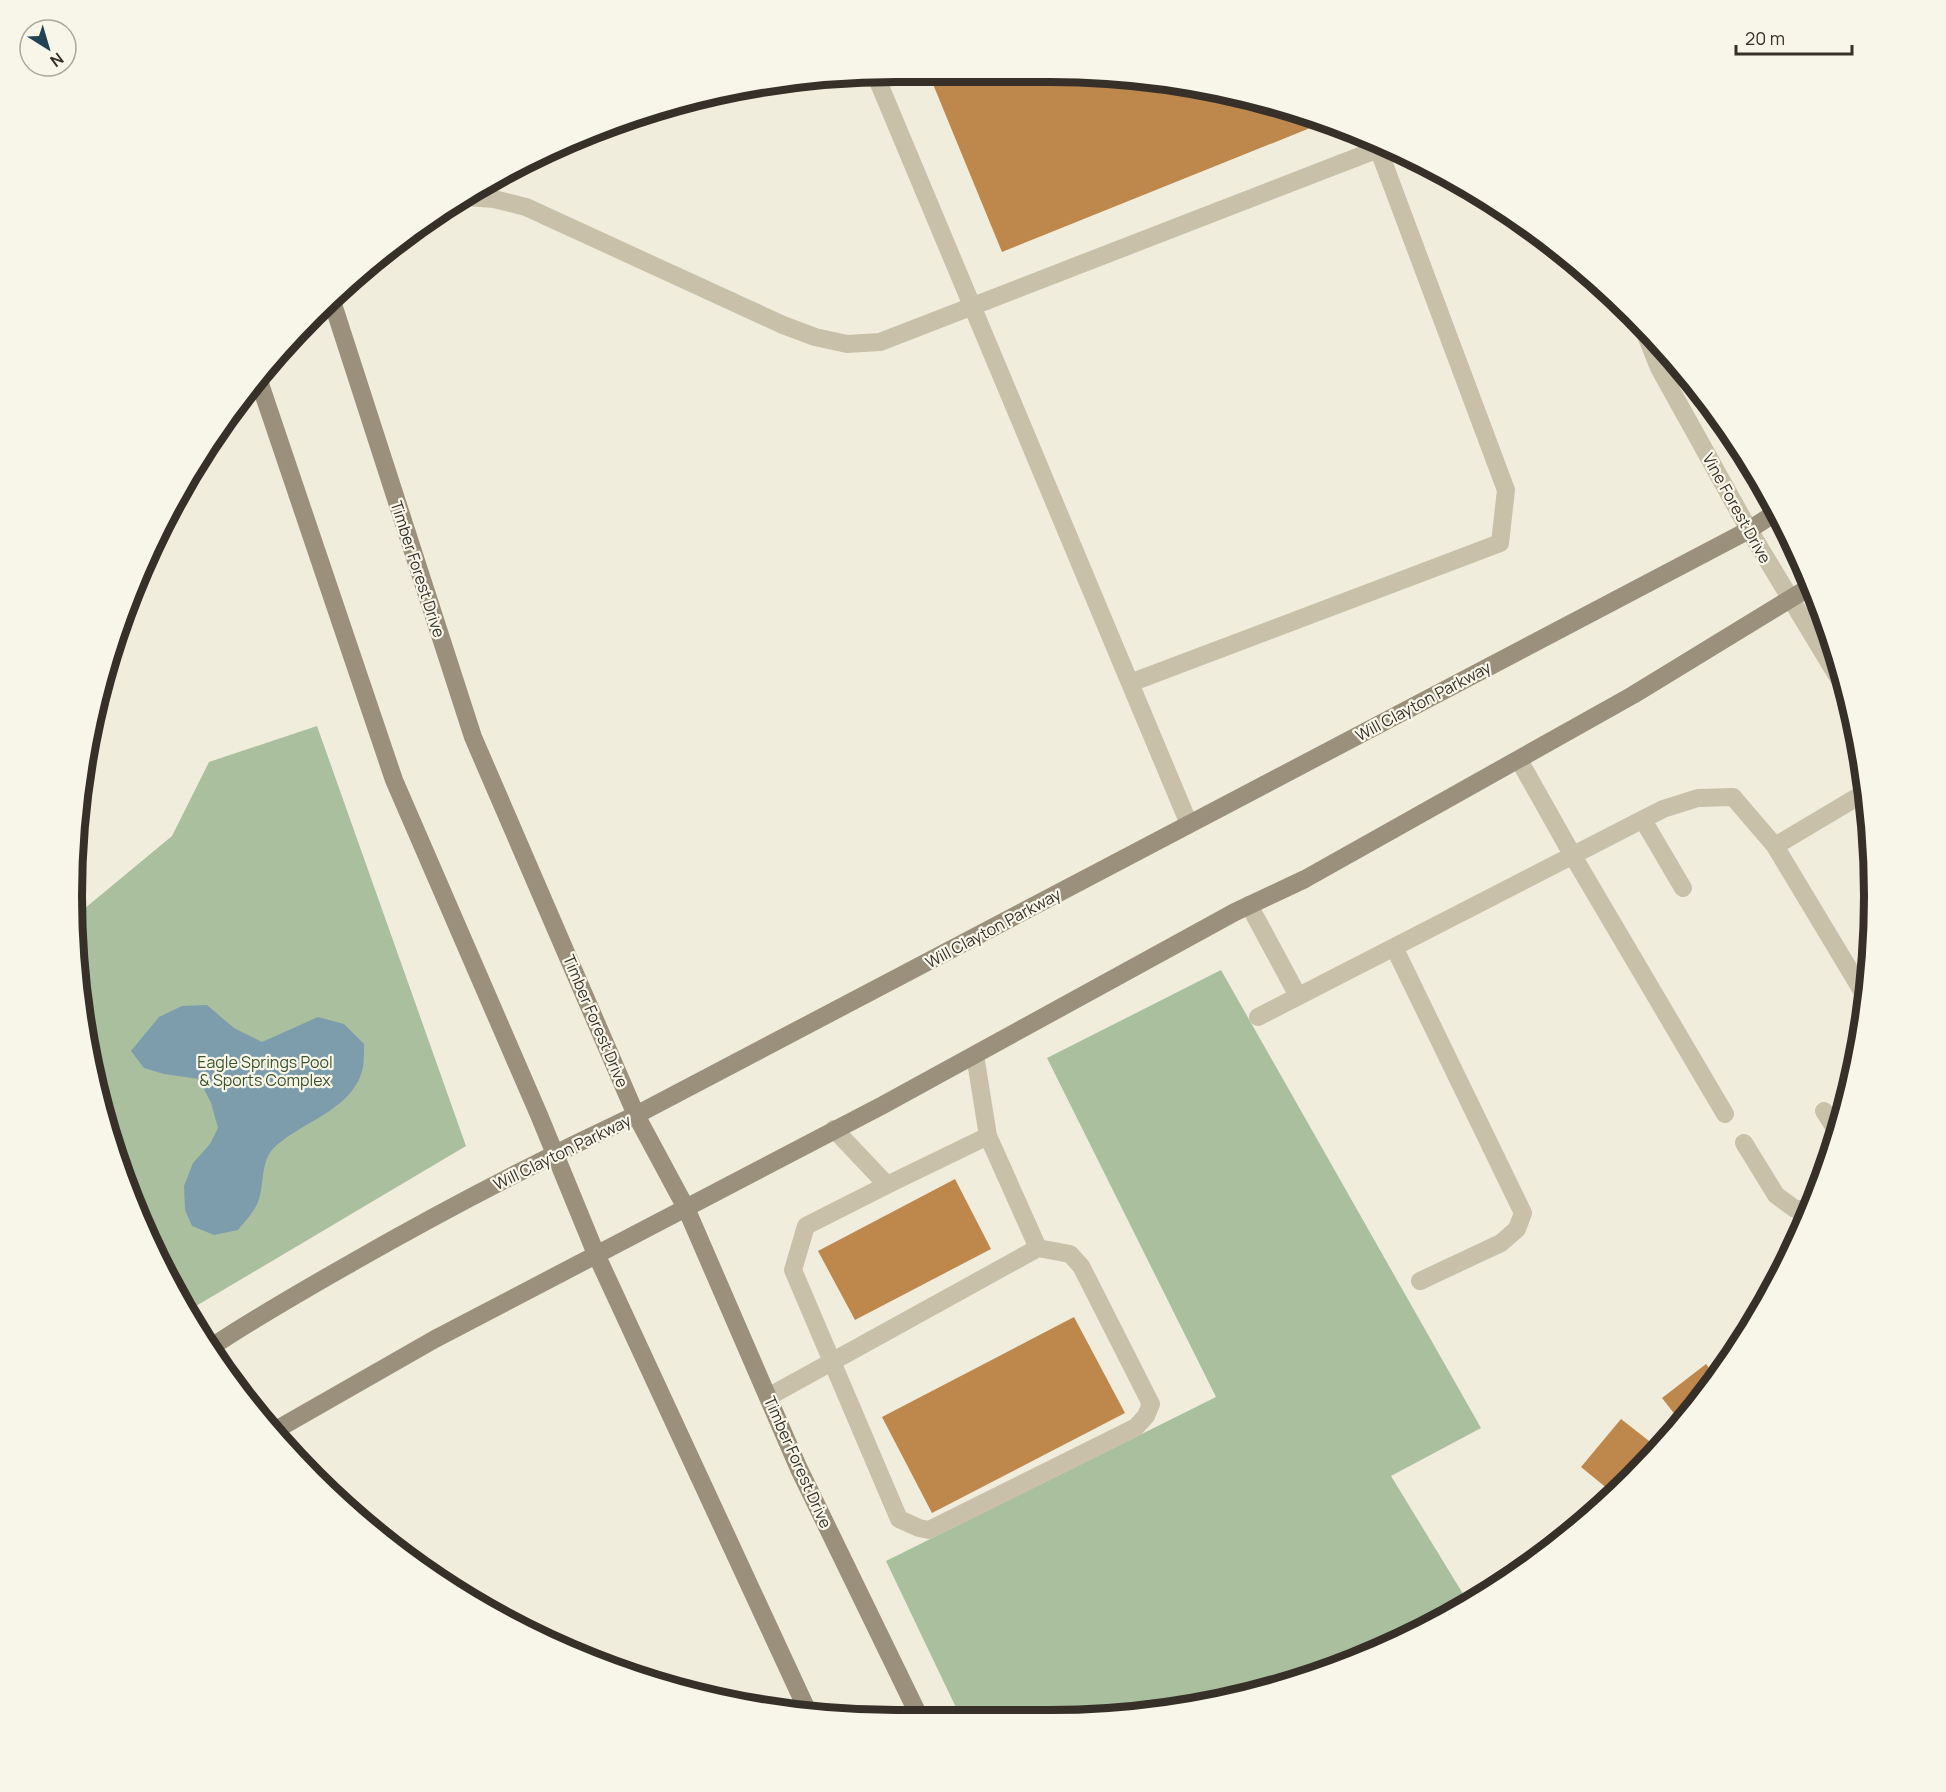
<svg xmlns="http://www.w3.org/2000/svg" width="1946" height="1792" viewBox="0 0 1946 1792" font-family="Manrope,sans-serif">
	<rect width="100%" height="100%" fill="#f0eddd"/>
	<path fill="#aabf9e" d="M 317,726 L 466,1146 L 191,1309 L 135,1212 L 88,1056 L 78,914 L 172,836 L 209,762 Z
		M 1221,970 L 1481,1428 L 1391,1476 L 1468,1602 L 1365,1657 L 1210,1704 L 1050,1720 L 961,1718 L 886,1561 L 1216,1397 L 1047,1058 Z"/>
	<path fill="#7d9dac" d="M 207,1005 L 234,1028 L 262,1042 L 318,1017 L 344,1024 L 364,1044 C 364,1052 364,1060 363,1067 C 354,1111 300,1121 272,1150 C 261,1163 264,1184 259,1199 C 256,1210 245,1221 238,1230 L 214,1235 L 192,1226 L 185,1210 L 184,1186 L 193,1163 L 210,1144 L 218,1128 L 211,1103 L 199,1079 L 164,1074 L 144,1068 L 131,1051 L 159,1017 L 182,1006 Z"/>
	<path fill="#be884d" d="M 928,72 L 1104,74 L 1211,88 L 1325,122 L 1002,252 Z
		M 955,1179 L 991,1249 L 855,1320 L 818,1251 Z
		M 1074,1317 L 1125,1413 L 932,1513 L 882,1417 Z
		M 1706,1364 L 1716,1377 L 1680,1421 L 1662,1398 Z
		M 1621,1419 L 1658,1448 L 1632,1479 L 1614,1494 L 1581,1467 Z"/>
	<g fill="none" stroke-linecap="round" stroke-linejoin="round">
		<path stroke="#c8c0a9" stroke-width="18" d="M 875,74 L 1189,824
			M 467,197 L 494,199 L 526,207 L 783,325 L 815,337 L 847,344 L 880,342 L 1386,146
			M 1130,683 L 1500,543 L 1506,490 L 1378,148
			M 1519,760 L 1573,856 L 1725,1114
			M 1643,820 L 1683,888
			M 1775,846 L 1864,994
			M 1249,905 L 1298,996
			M 1394,947 L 1523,1213 L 1517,1229 L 1501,1243 L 1420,1281
			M 1258,1017 L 1663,809 L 1698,798 L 1733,797 L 1775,846 L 1864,793
			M 1824,1111 L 1836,1130
			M 834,1129 L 887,1185 L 988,1136 L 975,1055
			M 1744,1143 L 1776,1195 L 1795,1209 L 1812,1209
			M 887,1185 L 806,1226 L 793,1270 L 899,1519 L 919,1528 L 929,1530 L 1136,1427 L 1146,1416 L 1151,1404 L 1081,1266 L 1070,1254 L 1038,1248
			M 768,1397 L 1038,1248 L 988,1136"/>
		<path stroke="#c8c0a9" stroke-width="18" d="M 1641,323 L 1659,368 L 1749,530 L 1844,687"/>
		<path stroke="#9b907b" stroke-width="18" d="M 332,301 L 473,737 L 636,1115 L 686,1208 L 799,1469 L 919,1716
			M 258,378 L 394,780 L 539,1115 L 596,1254 L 809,1714
			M 213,1346 C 258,1316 306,1289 353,1262 C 446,1209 540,1160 636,1115 L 1749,530 L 1775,513
			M 274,1431 L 435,1339 L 883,1105 L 1235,912 L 1305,879 L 1633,695 L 1813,585"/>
	</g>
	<g text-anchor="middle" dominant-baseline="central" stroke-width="4.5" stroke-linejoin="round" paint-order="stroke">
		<g font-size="16" fill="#363029" stroke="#f8f6e9">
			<text transform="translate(1737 508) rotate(61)">Vine Forest Drive</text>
			<text transform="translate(418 569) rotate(72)">Timber Forest Drive</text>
			<text transform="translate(1423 701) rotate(-28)">Will Clayton Parkway</text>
			<text transform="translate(993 928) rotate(-28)">Will Clayton Parkway</text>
			<text transform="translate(596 1021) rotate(67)">Timber Forest Drive</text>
			<text transform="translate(562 1152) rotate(-26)">Will Clayton Parkway</text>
			<text transform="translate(798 1462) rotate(66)">Timber Forest Drive</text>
		</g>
		<g font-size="16" fill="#3b522e" stroke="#f8f6e9">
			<text x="265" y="1062">Eagle Springs Pool<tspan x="265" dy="18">&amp; Sports Complex</tspan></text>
		</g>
	</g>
	<path d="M0 0H1946V1792H0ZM896 82H1050A814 814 0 0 1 1864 896V896A814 814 0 0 1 1050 1710H896A814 814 0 0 1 82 896V896A814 814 0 0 1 896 82Z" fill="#f8f6e9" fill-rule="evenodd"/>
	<path fill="none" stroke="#363029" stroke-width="8" d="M896 82H1050A814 814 0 0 1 1864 896V896A814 814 0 0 1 1050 1710H896A814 814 0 0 1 82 896V896A814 814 0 0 1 896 82Z"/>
	<g transform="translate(48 48) rotate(143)"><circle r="28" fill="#f8f6e9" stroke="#aaa79c" stroke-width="1.5"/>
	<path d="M0-4.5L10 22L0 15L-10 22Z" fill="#214354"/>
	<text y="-9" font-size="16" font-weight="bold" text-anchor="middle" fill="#363029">N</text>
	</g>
	<path d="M1736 45v9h116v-9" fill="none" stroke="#363029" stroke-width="3"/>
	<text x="1745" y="45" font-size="18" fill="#363029" stroke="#f8f6e9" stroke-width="4.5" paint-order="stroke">20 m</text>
</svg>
